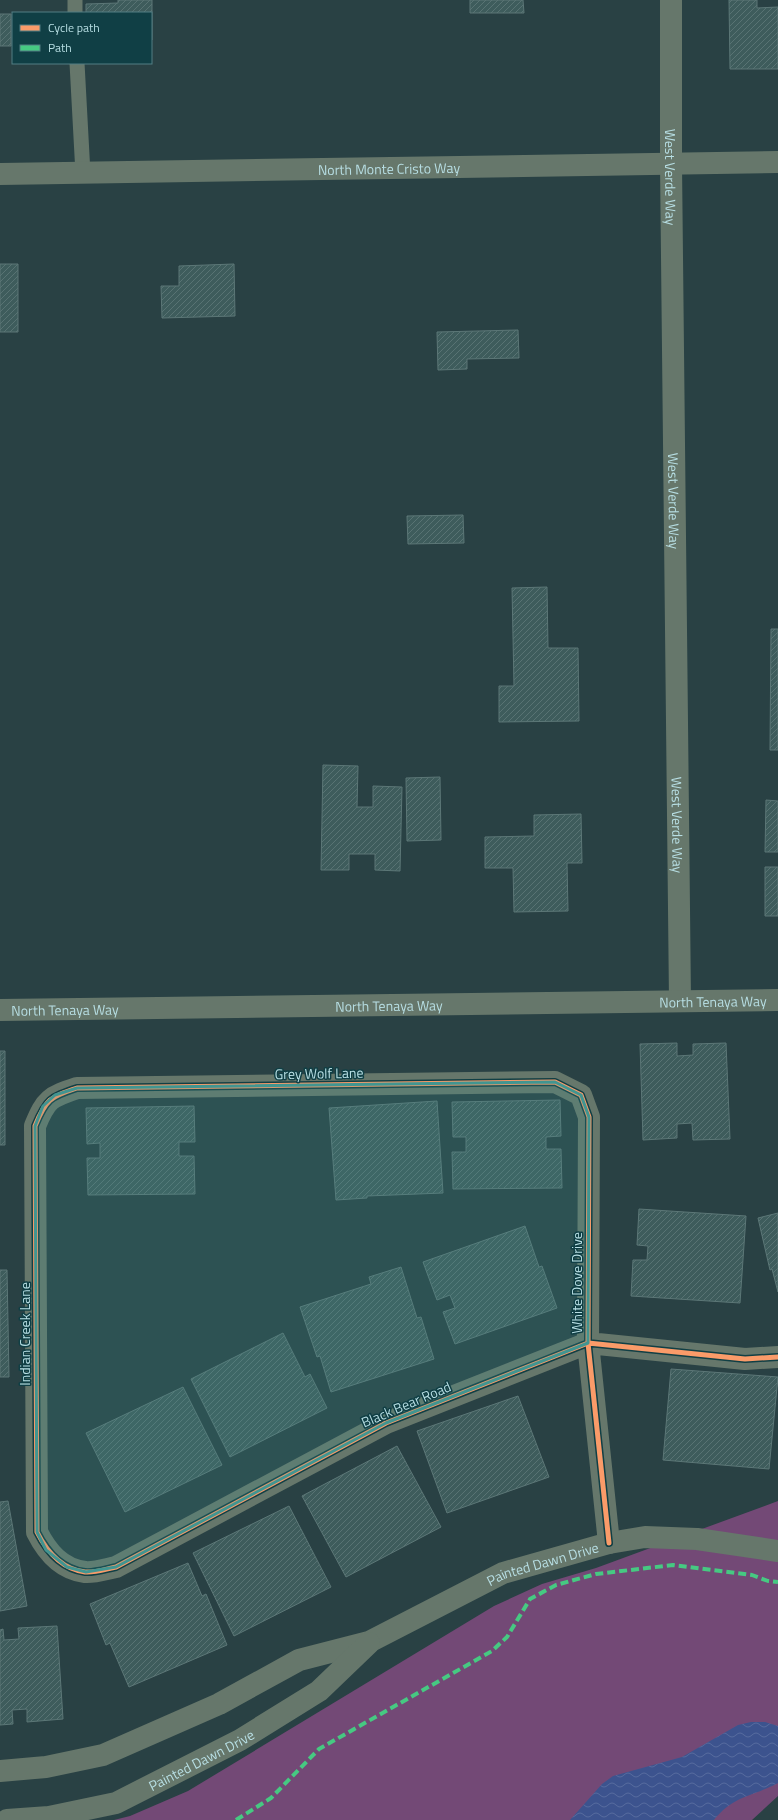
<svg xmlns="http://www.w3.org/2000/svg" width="778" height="1820" viewBox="0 0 778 1820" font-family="'Titillium Web',sans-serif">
	<defs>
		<pattern id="water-waves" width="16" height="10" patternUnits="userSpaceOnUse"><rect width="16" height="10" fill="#3c538e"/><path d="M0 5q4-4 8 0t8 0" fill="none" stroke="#566b9e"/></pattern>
		<pattern id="building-hatch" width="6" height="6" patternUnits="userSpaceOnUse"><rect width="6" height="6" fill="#3e5c5c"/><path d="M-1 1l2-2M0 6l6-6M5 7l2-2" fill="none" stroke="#587373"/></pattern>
	</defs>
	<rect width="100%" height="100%" fill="#294144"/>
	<path fill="#734976" d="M 778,1501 L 778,1796 L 752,1820 L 114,1820 L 130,1816 L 188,1791 L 494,1606 L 542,1584 L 596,1568 Z"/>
	<path fill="url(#water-waves)" d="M 751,1722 L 765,1722 L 778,1726 L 778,1783 C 752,1797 734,1795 714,1820 L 570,1820 L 602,1784 L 613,1776 L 682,1757 L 738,1725 Z"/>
	<path fill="url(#building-hatch)" stroke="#5c7777" d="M 118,0 L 152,0 L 152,40 L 151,40 L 151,13 L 86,13 L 86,4 L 118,3 Z
		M 470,0 L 523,0 L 524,13 L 470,13 Z
		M 729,0 L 757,0 L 757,8 L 778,7 L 778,69 L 730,69 Z
		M 0,14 L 11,14 L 11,46 L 0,46 Z
		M 0,264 L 18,264 L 18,332 L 0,332 Z
		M 234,264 L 235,316 L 162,318 L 161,286 L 179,286 L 179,266 Z
		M 518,330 L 519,358 L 467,359 L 467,369 L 438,370 L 437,332 Z
		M 463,515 L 464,543 L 408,544 L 407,516 Z
		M 547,587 L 548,648 L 578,648 L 579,721 L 499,722 L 499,686 L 514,686 L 512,588 Z
		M 771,629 L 778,629 L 778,750 L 770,750 Z
		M 323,765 L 358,766 L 357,807 L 373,807 L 373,786 L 402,787 L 400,871 L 375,870 L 375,854 L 349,854 L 349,870 L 321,870 Z
		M 440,777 L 441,840 L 407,841 L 406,778 Z
		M 766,800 L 778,801 L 778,852 L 765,852 Z
		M 581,814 L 582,863 L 567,863 L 568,911 L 514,912 L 513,868 L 485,868 L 485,837 L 534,836 L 534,815 Z
		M 765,867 L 778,867 L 778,916 L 765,916 Z
		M 677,1043 L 677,1056 L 693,1055 L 693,1044 L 726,1043 L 730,1139 L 693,1140 L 692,1123 L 677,1124 L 677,1138 L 643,1140 L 640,1044 Z
		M 0,1051 L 5,1051 L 5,1145 L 0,1145 Z
		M 560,1100 L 561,1136 L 546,1137 L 546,1149 L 561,1149 L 562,1188 L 453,1189 L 452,1152 L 466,1152 L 466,1137 L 453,1137 L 452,1102 Z
		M 437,1101 L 443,1193 L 367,1196 L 367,1198 L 336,1200 L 329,1108 Z
		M 194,1106 L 195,1142 L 179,1142 L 179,1156 L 194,1156 L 195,1194 L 88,1195 L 87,1158 L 100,1158 L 100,1143 L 87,1144 L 86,1108 Z
		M 639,1209 L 746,1216 L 740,1303 L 631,1296 L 633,1260 L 647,1260 L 648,1246 L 637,1245 Z
		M 778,1213 L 778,1292 L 772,1269 L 770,1270 L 758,1218 Z
		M 525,1226 L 539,1267 L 542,1266 L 557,1308 L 455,1344 L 443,1312 L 455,1308 L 450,1295 L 437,1300 L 423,1262 Z
		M 401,1267 L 417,1318 L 421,1317 L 434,1359 L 331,1392 L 320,1356 L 317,1357 L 300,1307 L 371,1284 L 369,1277 Z
		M 0,1270 L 7,1270 L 9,1377 L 0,1377 Z
		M 283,1333 L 305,1377 L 310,1374 L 327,1408 L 230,1457 L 191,1379 Z
		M 671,1369 L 778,1377 L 769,1469 L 663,1460 Z
		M 183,1387 L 222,1465 L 125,1512 L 86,1433 Z
		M 518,1396 L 549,1477 L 447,1513 L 417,1431 Z
		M 397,1446 L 441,1527 L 346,1577 L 302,1496 Z
		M 8,1501 L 27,1606 L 0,1611 L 0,1502 Z
		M 289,1506 L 331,1587 L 234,1636 L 193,1553 Z
		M 188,1563 L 202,1596 L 206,1594 L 227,1645 L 129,1687 L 110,1643 L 106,1645 L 90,1604 Z
		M 57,1626 L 63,1719 L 27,1722 L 27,1709 L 12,1710 L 13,1724 L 0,1725 L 0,1630 L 3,1629 L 4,1640 L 19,1639 L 18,1628 Z"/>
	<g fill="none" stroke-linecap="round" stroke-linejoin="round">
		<path stroke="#66776b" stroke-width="15" d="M 75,0 L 75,13
			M 77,63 L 83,174"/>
		<g stroke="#66776b" stroke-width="22">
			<path id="s1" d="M 671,0 L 671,164 L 680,1001"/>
			<path id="s2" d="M 0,174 L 778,162"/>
			<path d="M 609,1543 L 588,1343 L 589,1117 L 581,1095 L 555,1082 L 77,1088 C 50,1097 46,1099 35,1126 L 37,1532 C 47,1552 61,1569 85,1572 C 94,1573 106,1569 116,1567 L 386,1423 L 588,1343 L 745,1359 L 778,1357"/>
			<path id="s3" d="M 0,1771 L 46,1767 L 103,1755 L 219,1704 L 299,1660 L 369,1642 L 503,1573 L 609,1543 L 645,1537 L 697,1539 L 778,1551"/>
			<path id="s4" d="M 7,1820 L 49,1817 L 116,1803 L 240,1740 L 319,1691 L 369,1643"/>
		</g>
		<path stroke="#66776b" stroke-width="22" id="s5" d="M 0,1010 L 778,1000"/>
		<path stroke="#46c982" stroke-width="4" stroke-dasharray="8 4" stroke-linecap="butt" d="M 236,1820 L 271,1798 L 319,1749 L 492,1651 L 507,1637 L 530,1599 L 556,1585 L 596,1574 L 673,1565 L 752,1575 L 768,1581 L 778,1582"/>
		<g stroke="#103f45" stroke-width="8">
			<path id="cycleway" d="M 609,1543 L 588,1343 L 589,1117 L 581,1095 L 555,1082 L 77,1088 C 50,1097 46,1099 35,1126 L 37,1532 C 47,1552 61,1569 85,1572 C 94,1573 106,1569 116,1567 L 386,1423 L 588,1343 L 745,1359 L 778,1357"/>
		</g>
		<use href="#cycleway" stroke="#fa9b69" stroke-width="5"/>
	</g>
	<path fill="#419591" fill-opacity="0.2" stroke="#419591" stroke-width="3" stroke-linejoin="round" d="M 555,1082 L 581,1095 L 589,1117 L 588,1343 L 386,1423 L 116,1567 L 86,1572 L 67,1567 L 46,1550 L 37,1532 L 35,1126 L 43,1106 L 55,1095 L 77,1088 Z"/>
	<g text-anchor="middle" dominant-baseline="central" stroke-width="3" stroke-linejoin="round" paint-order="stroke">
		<g font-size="14" fill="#b7dee3" stroke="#103f45">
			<text stroke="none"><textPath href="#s2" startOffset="389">North Monte Cristo Way</textPath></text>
			<text stroke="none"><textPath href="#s1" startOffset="177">West Verde Way</textPath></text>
			<text stroke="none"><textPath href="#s1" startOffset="501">West Verde Way</textPath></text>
			<text stroke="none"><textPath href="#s1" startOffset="825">West Verde Way</textPath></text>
			<text stroke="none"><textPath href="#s5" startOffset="713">North Tenaya Way</textPath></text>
			<text stroke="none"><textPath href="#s5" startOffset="389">North Tenaya Way</textPath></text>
			<text stroke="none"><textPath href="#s5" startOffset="65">North Tenaya Way</textPath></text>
			<text transform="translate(319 1073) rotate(-1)">Grey Wolf Lane</text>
			<text transform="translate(576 1283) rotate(-90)">White Dove Drive</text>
			<text transform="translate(24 1334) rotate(-90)">Indian Creek Lane</text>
			<text transform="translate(406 1404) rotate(-23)">Black Bear Road</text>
			<text stroke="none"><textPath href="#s3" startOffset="586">Painted Dawn Drive</textPath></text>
			<text stroke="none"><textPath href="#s4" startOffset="206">Painted Dawn Drive</textPath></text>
		</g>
	</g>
	<rect x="12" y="12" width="140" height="52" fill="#103f45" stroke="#537f84"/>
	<rect x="20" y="25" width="20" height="6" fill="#fa9b69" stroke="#537f84"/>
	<text x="48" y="32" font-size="12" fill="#b7dee3">Cycle path</text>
	<rect x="20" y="45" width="20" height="6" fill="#46c982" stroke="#537f84"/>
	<text x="48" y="52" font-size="12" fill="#b7dee3">Path</text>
</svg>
